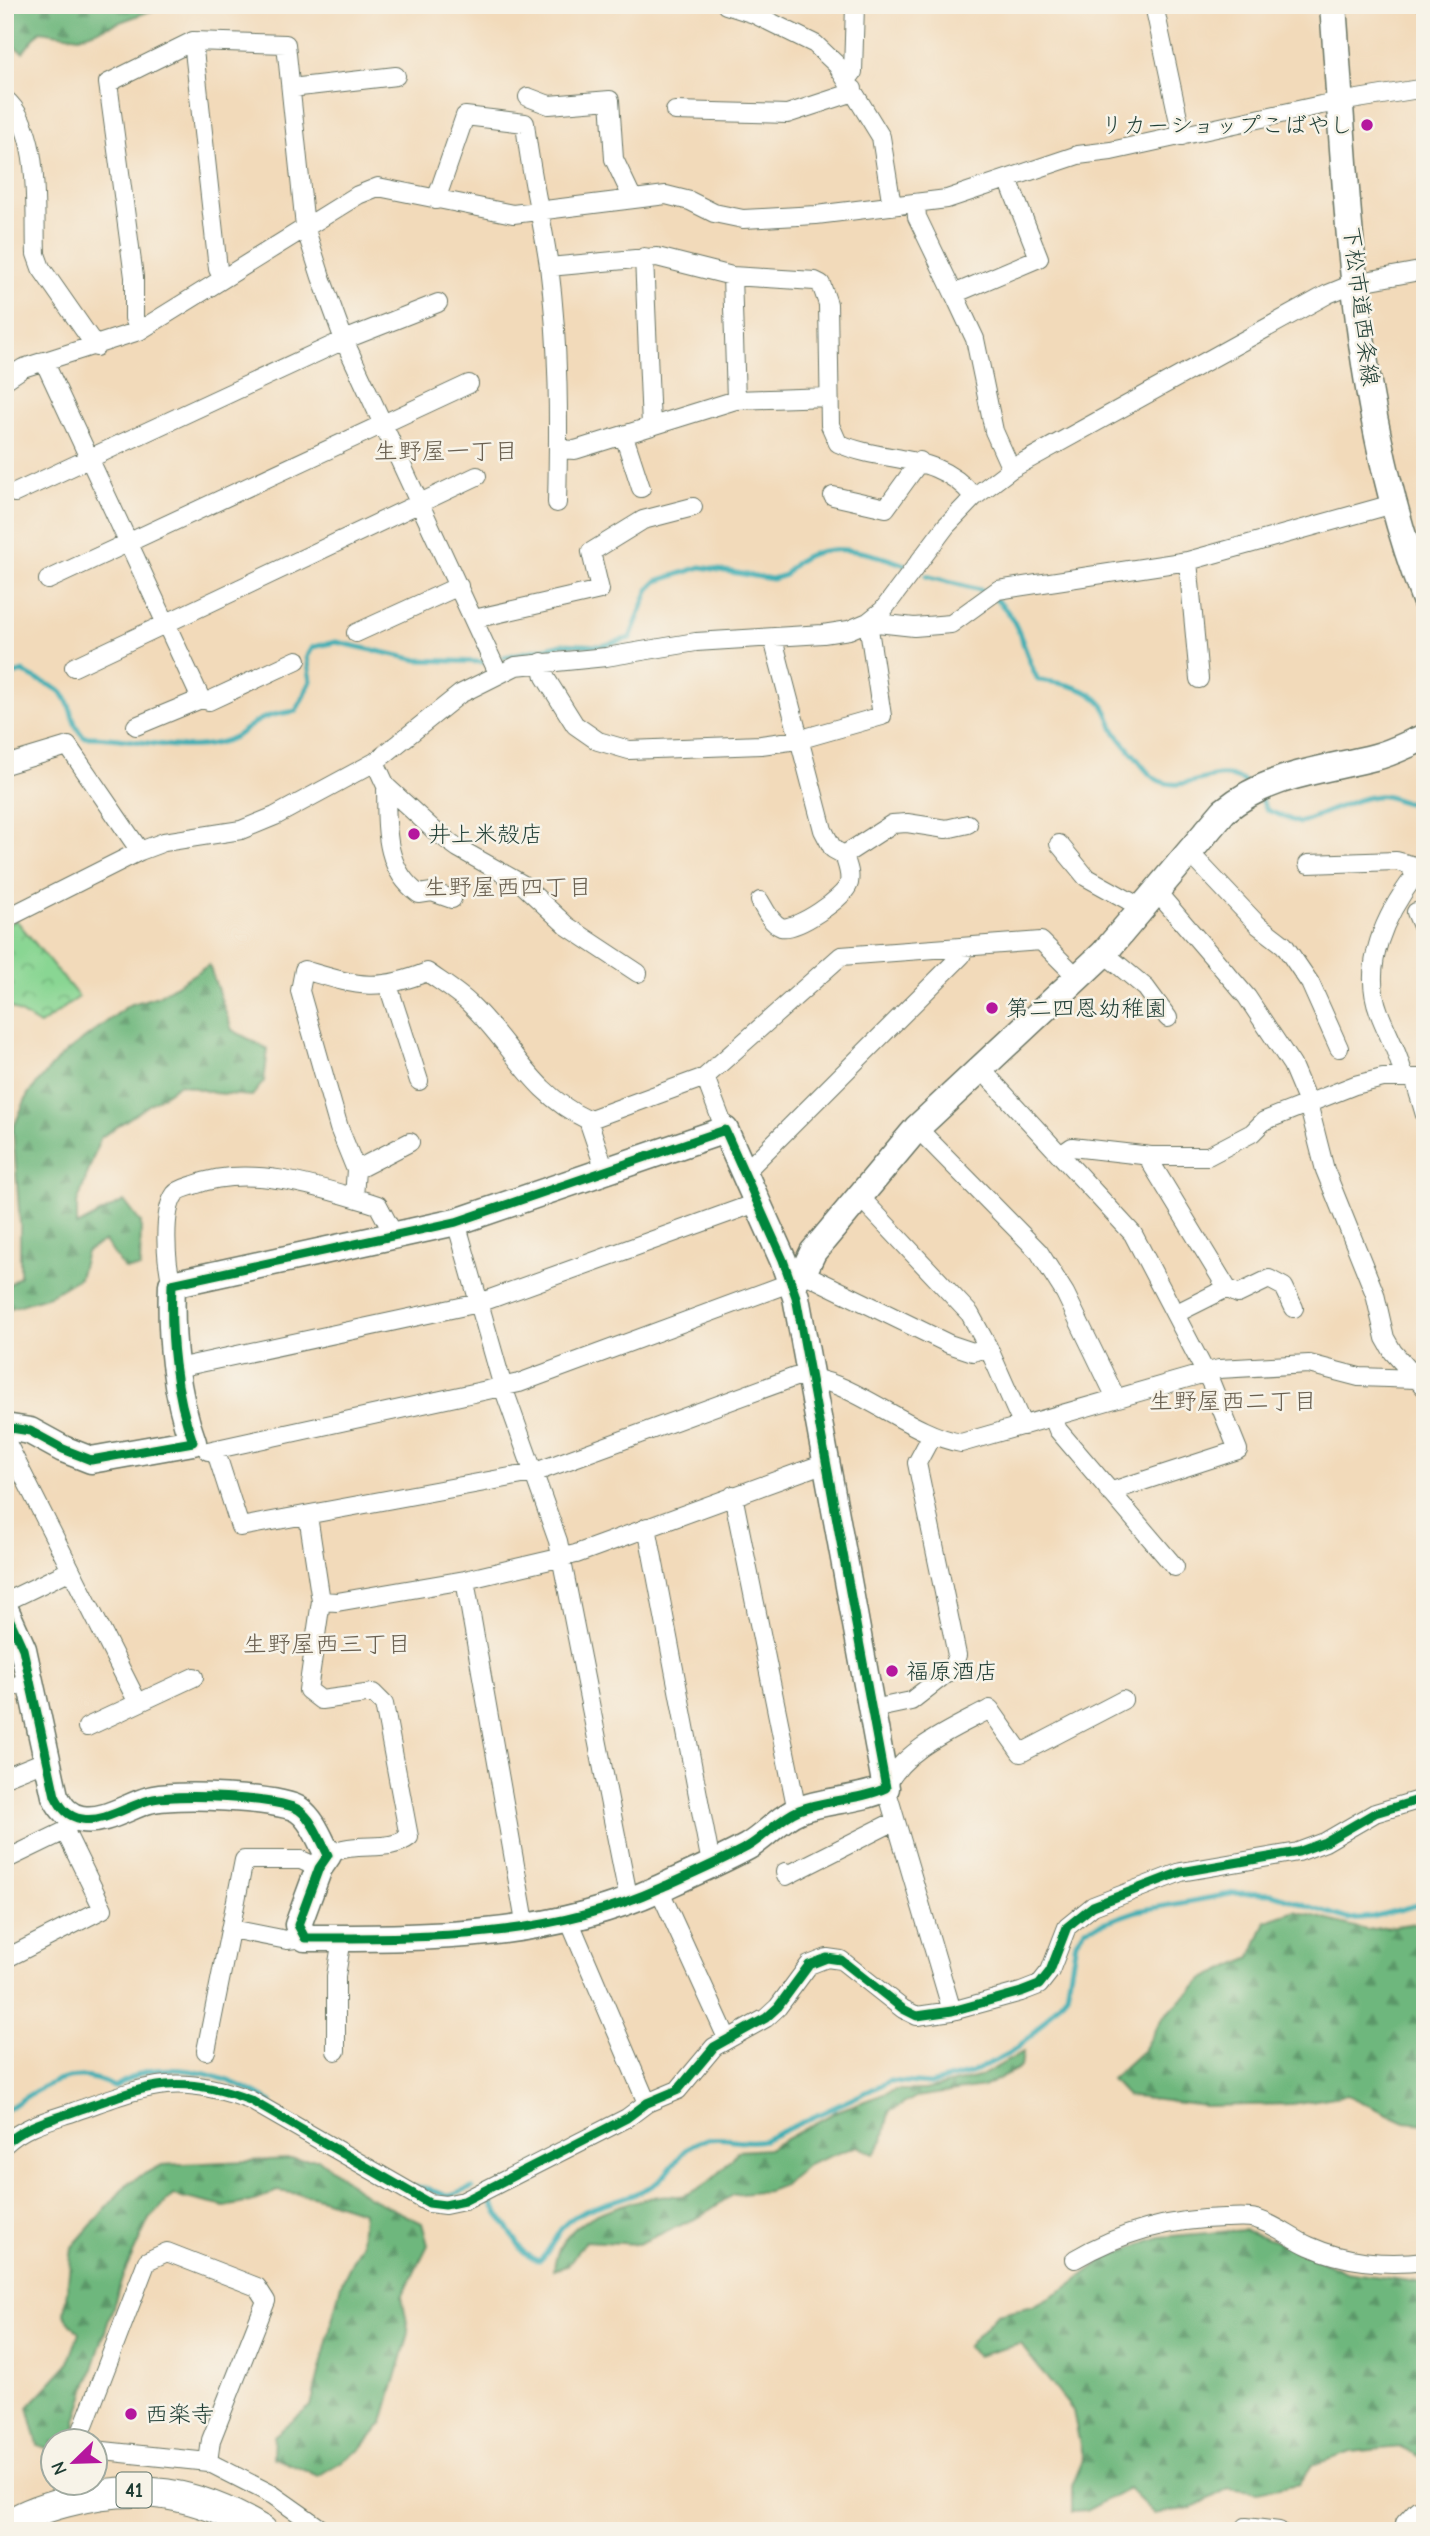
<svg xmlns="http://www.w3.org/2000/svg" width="1430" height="2536" viewBox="0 0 1430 2536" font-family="'Comic Neue','Klee One',sans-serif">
	<defs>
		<pattern id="forest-firs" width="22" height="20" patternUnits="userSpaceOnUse" patternTransform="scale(1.75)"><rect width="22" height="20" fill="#6eb77d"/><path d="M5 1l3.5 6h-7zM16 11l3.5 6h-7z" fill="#5a9667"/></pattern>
		<pattern id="park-crowns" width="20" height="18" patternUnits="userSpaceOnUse" patternTransform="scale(1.75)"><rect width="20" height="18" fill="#89d693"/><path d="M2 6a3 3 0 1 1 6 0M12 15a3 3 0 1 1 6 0" fill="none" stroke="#6faf79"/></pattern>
	</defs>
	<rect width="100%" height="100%" fill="#f7f3e8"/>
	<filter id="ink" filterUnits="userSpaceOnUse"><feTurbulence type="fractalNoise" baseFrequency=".0143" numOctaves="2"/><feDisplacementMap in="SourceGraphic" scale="14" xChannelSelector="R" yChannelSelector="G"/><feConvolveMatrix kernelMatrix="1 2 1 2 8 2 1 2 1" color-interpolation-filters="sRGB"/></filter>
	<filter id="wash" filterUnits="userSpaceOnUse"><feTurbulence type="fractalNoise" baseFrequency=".00686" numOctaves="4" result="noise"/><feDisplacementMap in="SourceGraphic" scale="28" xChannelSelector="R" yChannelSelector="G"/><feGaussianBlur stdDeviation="1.57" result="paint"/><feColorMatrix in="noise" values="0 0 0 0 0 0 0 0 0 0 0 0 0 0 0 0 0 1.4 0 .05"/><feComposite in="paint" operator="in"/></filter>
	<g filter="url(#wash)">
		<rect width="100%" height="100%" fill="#f2daba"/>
		<path fill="url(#forest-firs)" stroke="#467a58" stroke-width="2" d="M 5,5 L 167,5 L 79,37 L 40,31 L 23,52 L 5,42 Z
			M 209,965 L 232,1030 L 268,1049 L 264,1081 L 252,1096 L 214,1093 L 180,1084 L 100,1138 L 77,1204 L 77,1226 L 124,1201 L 141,1223 L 140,1268 L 124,1269 L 105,1241 L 86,1252 L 79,1278 L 49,1296 L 5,1310 L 5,1288 L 20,1276 L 20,1223 L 13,1129 L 28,1094 L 59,1058 L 129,1005 L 158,996 Z
			M 1295,1911 L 1366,1930 L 1425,1922 L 1425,2124 L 1405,2122 L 1347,2095 L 1291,2104 L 1205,2106 L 1127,2096 L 1111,2079 L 1143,2050 L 1162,2018 L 1204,1979 L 1251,1957 L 1266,1921 Z
			M 1023,2052 L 1021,2067 L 983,2087 L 916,2097 L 889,2112 L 883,2140 L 874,2154 L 857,2146 L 807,2165 L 784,2185 L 768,2191 L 732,2195 L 699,2217 L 638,2244 L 585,2241 L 567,2266 L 554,2270 C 557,2219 617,2204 659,2196 C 668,2194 678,2198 685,2195 C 709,2186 723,2170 738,2151 L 768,2149 L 837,2111 L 895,2090 L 925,2090 L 979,2077 Z
			M 292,2159 L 319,2159 L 366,2196 L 422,2223 L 428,2245 L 402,2297 L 409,2333 L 383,2422 L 360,2450 L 318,2476 L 273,2457 L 274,2436 L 311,2406 L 341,2284 L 361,2244 L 363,2212 L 313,2196 L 277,2191 L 255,2201 L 225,2207 L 173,2195 L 149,2219 L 123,2276 L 76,2421 L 74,2441 L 52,2442 L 52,2450 L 38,2445 L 28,2407 L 68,2364 L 79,2333 L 64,2315 L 72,2247 L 129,2182 L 161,2165 Z
			M 1244,2230 L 1301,2250 L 1345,2272 L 1425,2283 L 1425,2459 L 1401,2447 L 1351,2452 L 1312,2465 L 1299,2484 L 1258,2492 L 1229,2488 L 1192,2508 L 1154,2514 L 1128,2488 L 1086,2511 L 1072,2512 L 1072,2486 L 1083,2460 L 1073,2411 L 1020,2344 L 977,2356 L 967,2347 L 997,2314 L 1033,2306 L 1063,2290 L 1109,2256 L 1160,2237 Z"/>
		<path fill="url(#park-crowns)" stroke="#548a64" stroke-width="2" d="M 16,920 L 79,997 L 40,1025 L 5,1004 L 5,925 Z"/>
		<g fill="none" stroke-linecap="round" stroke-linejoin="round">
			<path stroke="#3caeb4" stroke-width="5" d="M 926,576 L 984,591
				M 995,599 C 1021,619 1023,652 1038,680 C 1059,683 1088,686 1102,704 C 1108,710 1110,720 1113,728 C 1118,737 1126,746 1133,754 C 1139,761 1146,772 1154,778 C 1185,798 1216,761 1246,783
				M 504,657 L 563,644 L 602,646 L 630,638 L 649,589 L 657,581 L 701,567 L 772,579 L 785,575 C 812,535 868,551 905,565
				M 5,677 L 23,671 C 34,681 52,683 62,693 C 74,707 70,724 84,737 C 129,735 173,754 218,743 C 239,739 247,725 264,718 C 273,714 286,713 296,711 L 311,681 L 307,657 L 313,647 L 336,642 L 418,660 L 483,662
				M 1261,798 L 1267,810 L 1299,823 C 1322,815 1355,798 1377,796 C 1395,794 1403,809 1425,801
				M 5,2111 C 39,2088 73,2062 114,2087 C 127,2080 140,2071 155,2070 C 195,2066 237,2081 271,2102
				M 415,2186 L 450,2196 L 472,2188
				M 488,2198 L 525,2254 L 539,2261 C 553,2250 555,2230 571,2219 C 595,2202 630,2200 655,2184 C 673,2171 680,2148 701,2141 C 722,2134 742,2145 764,2140 L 890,2081 L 930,2084 L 971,2073 L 1010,2053 L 1030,2037 L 1067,1994 L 1076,1941 L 1085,1929 L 1137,1911 L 1236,1893 L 1272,1894 L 1348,1919 L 1372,1917 L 1425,1903"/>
		</g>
	</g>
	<g filter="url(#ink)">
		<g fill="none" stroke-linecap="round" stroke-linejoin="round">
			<g stroke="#697463" stroke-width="20">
				<path id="street" d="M 726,5 L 754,14 L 815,44 L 837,65 L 881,137 L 892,206
					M 1154,5 L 1182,136
					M 193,41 L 218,269 L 223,279
					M 847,80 L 853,72 L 855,5
					M 291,88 L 396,76
					M 528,97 L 549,105 L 610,100 L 614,159 L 632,197
					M 5,99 C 42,130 34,208 36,254 L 41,268 L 96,347
					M 675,111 L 787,114 L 845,95 L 853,89
					M 436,200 L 465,116 L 525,123 C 530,172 542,218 549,266 C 559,344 559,425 557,503
					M 916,204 L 917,217 L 954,294 L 1039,258 L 1008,179
					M 644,257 L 651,426
					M 549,267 L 657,257 L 732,276 L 815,281 L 821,284 L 828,304 L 830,425 L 838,443 C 886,465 936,450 974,497
					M 732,276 L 736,400
					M 954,294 L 975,339 L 994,431 L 1011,469
					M 139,331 L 134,318 L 134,277 L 108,83 L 193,41 L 286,44 L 305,227 L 321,277 L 344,340 L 498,673
					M 44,361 L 201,699
					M 5,380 L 23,368 L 139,331 L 358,195 L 378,187 L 513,214 L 666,195 L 690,201 L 714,213 L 743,219 L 816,215 L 947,199 L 1078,155 L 1111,151 L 1321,105 L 1425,88
					M 624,436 L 641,488
					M 558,449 L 575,450 L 736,400 L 828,397
					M 15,493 L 344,340 L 438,303
					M 833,496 L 886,508 L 920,461
					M 1188,561 L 1199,679
					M 48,580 L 469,384
					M 474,619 L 600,590 L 591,552 L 643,520 L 693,507
					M 356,633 L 459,586
					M 773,639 L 823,830 L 833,849 L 844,855 L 892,824 L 907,823 L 946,829 L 968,824
					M 542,662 L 545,677 L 575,725 L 598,741 L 629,750 L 761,745 L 798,740 L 882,716 L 868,622 L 914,627 L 951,624 L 998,590 L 1188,561 L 1393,504
					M 74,667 L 477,476
					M 136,726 L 201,699 L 209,701 L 297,660
					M 375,762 L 386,786 L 436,832 L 458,848 L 522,884 L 567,926 L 638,973
					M 5,765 L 68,746 L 140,851
					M 386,786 C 387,825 383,868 419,894 L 432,892 L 452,899
					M 1059,844 L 1086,877 L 1142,908
					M 1188,851 L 1258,925 L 1284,945 L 1310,983 L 1339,1048
					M 1308,864 L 1396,861 L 1411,865 L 1414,877 C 1386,914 1361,965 1379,1012 C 1387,1034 1400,1055 1404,1078
					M 1156,891 L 1247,997 L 1292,1065 L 1308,1103 L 1325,1170 L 1375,1294 L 1385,1338 L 1393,1352 L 1425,1388
					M 760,901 C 765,910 771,923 781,927 C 796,931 845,898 849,883 C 851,873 847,865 844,855
					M 1416,912 L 1425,933
					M 5,919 L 140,851 L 164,842 L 241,830 L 275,816 L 375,762 L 460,694 L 516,666 L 606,657 L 696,642 L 823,634 L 849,630 L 868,622 L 883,610 L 946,526 L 974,497 L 1011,469 L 1328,294 L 1355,283 L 1425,270
					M 1104,953 L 1146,988 L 1168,1018
					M 388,985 L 419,1081
					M 982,1070 L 1133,1234 L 1211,1383 L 1238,1450 L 1109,1492
					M 705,1077 L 841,956 L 1041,941 L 1078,978
					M 1414,1078 L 1425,1115
					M 588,1120 L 605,1170
					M 917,1128 L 1039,1252 L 1065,1293 L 1116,1398
					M 1062,1154 L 1072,1147 L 1151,1156 L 1208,1156 L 1252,1133 L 1264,1121 L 1355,1085 L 1383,1078 L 1425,1078
					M 1151,1156 L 1151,1163 L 1227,1288 L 1175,1314
					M 356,1170 L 410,1142
					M 742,1170 L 752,1165 L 961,956 L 964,948
					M 354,1197 L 356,1170 L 339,1128 L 300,991 L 304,970 C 356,985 375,993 427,972 C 441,982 458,992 470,1004 C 514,1046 530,1093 588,1120 L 705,1077 L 725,1130
					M 860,1197 L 970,1314 L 988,1347 L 1023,1426
					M 456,1222 L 503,1387 L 558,1541 L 629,1901
					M 803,1273 L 949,1344 L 973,1352 L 988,1347
					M 172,1284 C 166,1263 162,1212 175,1194 C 179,1189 188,1187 194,1185 C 250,1163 323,1188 378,1205 L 394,1235
					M 1227,1288 L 1238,1294 L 1269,1279 L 1284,1287 L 1294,1308
					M 177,1368 L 479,1303 L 756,1203
					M 1053,1418 L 1058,1430 L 1175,1567
					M 5,1439 L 138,1703
					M 208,1451 L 519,1383 L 792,1282
					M 216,1452 L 240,1527 L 533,1473 L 795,1377 C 848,1374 906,1434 961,1443 L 1219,1369 L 1309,1364 L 1359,1377 L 1416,1379
					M 733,1495 L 797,1811
					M 308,1516 L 321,1601 L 308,1690 L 321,1700 L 373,1693 L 384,1704 L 409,1837 C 387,1854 356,1839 328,1855
					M 647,1527 L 709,1853 L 714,1863
					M 465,1580 L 526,1928
					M 321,1601 L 337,1602 L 465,1580 L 576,1554 L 825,1463
					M 5,1602 L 71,1570
					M 5,1690 L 30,1680
					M 873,1709 L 911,1701 L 952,1669 L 957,1655 L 917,1463 L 932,1435
					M 87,1727 L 194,1677
					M 5,1777 L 47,1760
					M 5,1860 L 65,1831 L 71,1822
					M 785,1872 L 786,1876 L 895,1821
					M 659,1889 L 727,2038
					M 569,1920 L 647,2103
					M 231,1929 L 287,1940 L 305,1938
					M 5,1959 L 103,1909 L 65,1831
					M 952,2011 L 886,1788 C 901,1750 955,1728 990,1709 L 1021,1753 L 1123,1700
					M 206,2051 L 244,1860 L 301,1860 L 319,1868
					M 336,2051 L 336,1976 L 342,1938
					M 5,2144 C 24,2126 49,2120 73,2112 C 144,2087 174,2071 250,2100 L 429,2203 L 445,2205 L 464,2201 L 627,2118 L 647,2103 L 678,2090 L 714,2047 L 766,2018 L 778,2007 L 809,1965 L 827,1958 L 841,1960 L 903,2009 L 917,2016 L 952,2011 L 1021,1992 L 1039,1985 L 1050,1971 L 1067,1927 L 1093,1906 L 1181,1872 L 1298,1852 L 1325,1842 L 1375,1813 L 1425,1798
					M 1075,2259 C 1121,2232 1170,2219 1224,2218 C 1234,2218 1246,2216 1256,2219 C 1275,2224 1291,2238 1309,2246 C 1344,2262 1387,2266 1425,2261
					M 85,2442 L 81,2433 L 147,2261 L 167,2252 L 257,2287 L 266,2301 L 211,2440 L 208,2462 L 94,2450
					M 208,2462 L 273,2495 L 324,2531
					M 1244,2531 L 1246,2527 L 1279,2531
					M 1404,2531 L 1405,2523 L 1417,2510 L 1425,2509"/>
			</g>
			<g stroke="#697463" stroke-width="29">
				<path id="secondary" d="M 1333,5 C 1348,204 1352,412 1425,600
					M 792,1282 L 803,1273 L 813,1252 L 917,1128 L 1104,953 L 1224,811 C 1269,774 1320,771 1375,757 C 1392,753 1408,744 1425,737
					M 5,1427 L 30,1431 L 63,1449 L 91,1460 L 193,1442 C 175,1394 170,1335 172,1284 L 456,1222 L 725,1130 L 783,1260 L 796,1297 L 886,1788 C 858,1801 827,1799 799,1810 C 779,1818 765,1837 747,1847 C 719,1862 689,1875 660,1888 C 548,1939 426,1938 305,1938 L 298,1925 L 319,1868 L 328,1855 C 320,1840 313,1820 299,1810 C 281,1797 171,1793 149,1800 C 128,1806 104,1823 82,1819 C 68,1817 61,1808 55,1796 L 23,1649 L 5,1609"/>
			</g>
			<g stroke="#697463" stroke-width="32">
				<path id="primary" d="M 5,2527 C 22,2515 46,2507 65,2502 C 138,2482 198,2492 262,2531"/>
			</g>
			<use href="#street" stroke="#fff" stroke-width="18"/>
			<use href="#secondary" stroke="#fff" stroke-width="26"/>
			<use href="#primary" stroke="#fff" stroke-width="30"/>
			<path stroke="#1f3d34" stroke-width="5" d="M 1417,5 L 1425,18"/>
			<g stroke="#f7f3e8" stroke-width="13">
				<path id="cycleway" d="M 5,1427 L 30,1431 L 63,1449 L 91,1460 L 193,1442 C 175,1394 170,1335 172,1284 L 456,1222 L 725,1130 L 783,1260 L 796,1297 L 886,1788 C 858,1801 827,1799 799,1810 C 779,1818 765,1837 747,1847 C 719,1862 689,1875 660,1888 C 548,1939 426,1938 305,1938 L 298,1925 L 319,1868 L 328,1855 C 320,1840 313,1820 299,1810 C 281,1797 171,1793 149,1800 C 128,1806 104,1823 82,1819 C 68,1817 61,1808 55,1796 L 23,1649 L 5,1609
					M 5,2144 C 24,2126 49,2120 73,2112 C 144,2087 174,2071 250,2100 L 429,2203 L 445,2205 L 464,2201 L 627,2118 L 647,2103 L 678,2090 L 714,2047 L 766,2018 L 778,2007 L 809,1965 L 827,1958 L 841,1960 L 903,2009 L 917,2016 L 952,2011 L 1021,1992 L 1039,1985 L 1050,1971 L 1067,1927 L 1093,1906 L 1181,1872 L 1298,1852 L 1325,1842 L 1375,1813 L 1425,1798"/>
			</g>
			<use href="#cycleway" stroke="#00873e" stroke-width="9"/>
		</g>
	</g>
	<g fill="#b5179e" stroke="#f7f3e8" stroke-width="2.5">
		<circle cx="1367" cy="125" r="7"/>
		<circle cx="414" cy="834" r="7"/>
		<circle cx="992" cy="1008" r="7"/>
		<circle cx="892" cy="1671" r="7"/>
		<circle cx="131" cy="2414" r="7"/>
	</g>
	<g text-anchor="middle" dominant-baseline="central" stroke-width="5" stroke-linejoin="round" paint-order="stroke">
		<rect fill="#f7f3e8" stroke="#60746a" stroke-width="2" x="116.5" y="2472.5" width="35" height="35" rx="5"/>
		<g font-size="21" font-weight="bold" fill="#1f3d34">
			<text x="134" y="2490">41</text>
		</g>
		<g font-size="23" fill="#1f3d34" stroke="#f7f3e8" text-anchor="start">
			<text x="1353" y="125" text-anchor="end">リカーショップこばやし</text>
			<text x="428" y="834">井上米殻店</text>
			<text x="1006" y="1008">第二四恩幼稚園</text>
			<text x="906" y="1671">福原酒店</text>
			<text x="145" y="2414">西楽寺</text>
		</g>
		<g font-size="23" fill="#1f3d34" stroke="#f7f3e8">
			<text transform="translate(1361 306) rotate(83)">下松市道西条線</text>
		</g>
		<g font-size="24" fill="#6b6151" stroke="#f7f3e8">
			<text x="446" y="451">生野屋一丁目</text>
			<text x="508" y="887">生野屋西四丁目</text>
			<text x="1233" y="1401">生野屋西二丁目</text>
			<text x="327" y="1644">生野屋西三丁目</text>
		</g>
	</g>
	<rect width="1430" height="2536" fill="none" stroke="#f7f3e8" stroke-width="28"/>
	<g transform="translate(74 2462) rotate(247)"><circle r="33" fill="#f7f3e8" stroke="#a1aaa0" stroke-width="2"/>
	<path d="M0-5L12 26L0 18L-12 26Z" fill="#b5179e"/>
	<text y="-10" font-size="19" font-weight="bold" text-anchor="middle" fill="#1f3d34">N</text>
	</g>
</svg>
